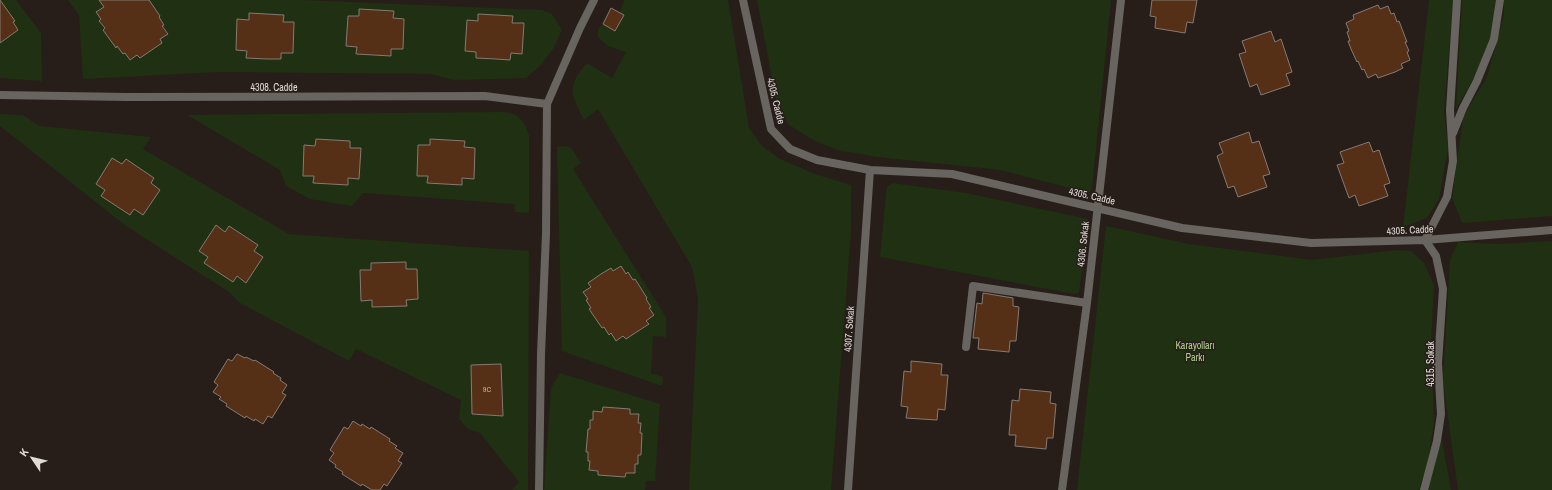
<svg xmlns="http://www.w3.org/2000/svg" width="1552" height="490" viewBox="0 0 1552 490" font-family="'Archivo Narrow',sans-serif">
	<rect width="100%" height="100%" fill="#271e19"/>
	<path fill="#203012" d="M 0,0 L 16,0 L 41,33 L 42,81 L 0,78 Z
		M 68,0 L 302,0 L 542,10 L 552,14 L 562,30 L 553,49 L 540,66 L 526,78 L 454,80 L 431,74 L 218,72 L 83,79 L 79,15 Z
		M 624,0 L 728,0 L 749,128 L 762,146 L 780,159 L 815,174 L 851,185 L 851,231 L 831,490 L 689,490 L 698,299 L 692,267 L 598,109 L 584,120 C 571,95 566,86 587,63 L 612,78 L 626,52 L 608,46 L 598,37 L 598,29 L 603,24 L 616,31 L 624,15 L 620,12 Z
		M 757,0 L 1111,0 L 1092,188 L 1089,193 L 1001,170 L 877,157 L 838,150 L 813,140 L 789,125 L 777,103 Z
		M 1429,0 L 1453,0 L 1444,112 L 1448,148 L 1439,199 L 1427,218 L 1403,227 Z
		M 1462,0 L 1496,0 L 1494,27 L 1476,74 L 1456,109 Z
		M 1504,0 L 1552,0 L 1552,216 L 1462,223 L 1452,198 L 1463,119 L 1470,105 L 1487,77 L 1504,15 Z
		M 500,112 C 518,113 523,118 529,135 L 529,213 L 515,212 L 514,204 L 363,193 L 352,206 L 310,199 L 286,186 L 280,170 L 187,115 Z
		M 0,114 L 23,115 L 39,126 L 151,137 L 143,149 L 289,234 L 529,251 L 528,490 L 512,490 L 519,482 L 480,433 L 468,429 L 459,419 L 461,400 L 356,349 L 349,361 L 240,303 L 229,292 L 126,226 L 0,126 Z
		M 567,146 L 572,149 L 581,163 L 573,169 L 666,317 L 666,337 L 653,336 L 651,373 L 663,377 L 662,386 L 562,351 L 557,147 Z
		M 892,183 L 966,193 L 1088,219 L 1079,293 L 1074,294 L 880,257 L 886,194 L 887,187 Z
		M 1106,226 L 1189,244 L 1312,260 L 1397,250 L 1411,251 L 1424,263 L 1434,285 L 1431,345 L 1434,422 L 1428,461 L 1419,490 L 1077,490 Z
		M 1552,241 L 1552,490 L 1458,490 L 1443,380 L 1450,260 L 1458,242 L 1497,244 Z
		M 560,373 L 660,404 L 655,481 L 646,481 L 645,490 L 544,490 L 551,388 Z
		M 1442,441 L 1451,490 L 1427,490 L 1439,447 Z"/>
	<path fill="#553017" stroke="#857a74" d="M 0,0 L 15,21 L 13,22 L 18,30 L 0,43 Z
		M 99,0 L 149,0 L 160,16 L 159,17 L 164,25 L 162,26 L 168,34 L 160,39 L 162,43 L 140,58 L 137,55 L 130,60 L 125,53 L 123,54 L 117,46 L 116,48 L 103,30 L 105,28 L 99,21 L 101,19 L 96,12 L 104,7 Z
		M 1152,0 L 1197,0 L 1193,23 L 1187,22 L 1185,33 L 1155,28 L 1156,17 L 1150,16 Z
		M 1378,5 L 1380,9 L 1388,6 L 1391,14 L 1394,13 L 1397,22 L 1399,21 L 1407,42 L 1405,42 L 1409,51 L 1407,52 L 1410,60 L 1401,64 L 1403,68 L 1395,72 L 1378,78 L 1376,74 L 1368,78 L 1364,69 L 1362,70 L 1358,61 L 1357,62 L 1351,49 L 1348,41 L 1350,41 L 1347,32 L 1349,31 L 1346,23 L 1354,19 L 1353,15 Z
		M 611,8 L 624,15 L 615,31 L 603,24 Z
		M 359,9 L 394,11 L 393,18 L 404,19 L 403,49 L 391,49 L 391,56 L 356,54 L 357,47 L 346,46 L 348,16 L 359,16 Z
		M 249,13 L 284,15 L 283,22 L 294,22 L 293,53 L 281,53 L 281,59 L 267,59 L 246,58 L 247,51 L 236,50 L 237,19 L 249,20 Z
		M 478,14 L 513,16 L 512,23 L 524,23 L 522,54 L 511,53 L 510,60 L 496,59 L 476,58 L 476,52 L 465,51 L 467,20 L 478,21 Z
		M 1271,31 L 1275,42 L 1281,39 L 1292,72 L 1286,74 L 1290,85 L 1261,95 L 1257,84 L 1250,87 L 1239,54 L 1246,52 L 1242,41 Z
		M 1249,132 L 1252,143 L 1259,141 L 1270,174 L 1263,176 L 1267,187 L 1238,197 L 1234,186 L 1228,188 L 1217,156 L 1223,153 L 1219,143 Z
		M 316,139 L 350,141 L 350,148 L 361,148 L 359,179 L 348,178 L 348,185 L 313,183 L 314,176 L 303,176 L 304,145 L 315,146 Z
		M 430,139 L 465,141 L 464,147 L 475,148 L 474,179 L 462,178 L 462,185 L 427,183 L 428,176 L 417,176 L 418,145 L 430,145 Z
		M 1369,142 L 1373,152 L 1379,150 L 1390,183 L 1384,185 L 1388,196 L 1359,206 L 1355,195 L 1349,198 L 1337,165 L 1344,163 L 1340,152 Z
		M 112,158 L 122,164 L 126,159 L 154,178 L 151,183 L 160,190 L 143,215 L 134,209 L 130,215 L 101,196 L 105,190 L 96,184 Z
		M 216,225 L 225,232 L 229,226 L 258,245 L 254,251 L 263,257 L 246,283 L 237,276 L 233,282 L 204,263 L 208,257 L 199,251 Z
		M 406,262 L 406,269 L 417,269 L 418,299 L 406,300 L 407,306 L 372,307 L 372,300 L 361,301 L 360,270 L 371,270 L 371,263 Z
		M 621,266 L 626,274 L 628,272 L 633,280 L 635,279 L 647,298 L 646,299 L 651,307 L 649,308 L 654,315 L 646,321 L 649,324 L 635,333 L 626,339 L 623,336 L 616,341 L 611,333 L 609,335 L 604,327 L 602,328 L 589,309 L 591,308 L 586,300 L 588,299 L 583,292 L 591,287 L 588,283 L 601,274 L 611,268 L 613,271 Z
		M 983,293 L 1013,298 L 1013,306 L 1019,307 L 1016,341 L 1010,341 L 1009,352 L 978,349 L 979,338 L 973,338 L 977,303 L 982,304 Z
		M 237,354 L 245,358 L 246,357 L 254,361 L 255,360 L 274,372 L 273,373 L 281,378 L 280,380 L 287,385 L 282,393 L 286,395 L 272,418 L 268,416 L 263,424 L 255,419 L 254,421 L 246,416 L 245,418 L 226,406 L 227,404 L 219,399 L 221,397 L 213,392 L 218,385 L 214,382 L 228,359 L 232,361 Z
		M 911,361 L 942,364 L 941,375 L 948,375 L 945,410 L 938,409 L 937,420 L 906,418 L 908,407 L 901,406 L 904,371 L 911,372 Z
		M 501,364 L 503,416 L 472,414 L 471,365 Z
		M 1020,389 L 1051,392 L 1050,403 L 1056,404 L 1053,438 L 1047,438 L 1046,449 L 1015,446 L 1016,435 L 1009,435 L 1012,400 L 1019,401 Z
		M 603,407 L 630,409 L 630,414 L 639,414 L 638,423 L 641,423 L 640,433 L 642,433 L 641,455 L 638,455 L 638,464 L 635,464 L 635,473 L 626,473 L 625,477 L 598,475 L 598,471 L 589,470 L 590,461 L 588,461 L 588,452 L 586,452 L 588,429 L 590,429 L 590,420 L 593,420 L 593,411 L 602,412 Z
		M 353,421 L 361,426 L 362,424 L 370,429 L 371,427 L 390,439 L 389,441 L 397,446 L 395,448 L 403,453 L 398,461 L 402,463 L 387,486 L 384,484 L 380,490 L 372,490 L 362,484 L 361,486 L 342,474 L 343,472 L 335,467 L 336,465 L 329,460 L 334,453 L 330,450 L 344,427 L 348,429 Z"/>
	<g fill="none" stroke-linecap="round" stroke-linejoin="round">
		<path stroke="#686460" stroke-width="8" d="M 743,0 L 771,129 L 790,149 L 817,160 L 870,170 L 952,174 L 1182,228 L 1311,243 L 1425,240 L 1552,230
			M 0,95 L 127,97 L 485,96 L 547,104
			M 1453,133 L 1463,108 L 1477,81 L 1494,39 L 1500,0
			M 966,347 L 973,286 L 1087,303
			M 539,490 L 541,354 L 546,234 L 547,104 L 580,28 L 594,0
			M 848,490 L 870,170
			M 1062,490 L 1087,303 L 1121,0
			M 1424,490 L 1437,441 L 1441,414 L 1438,363 L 1443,289 L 1436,256 L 1425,240 L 1447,197 L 1453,161 L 1450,110 L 1457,0"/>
	</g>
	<g text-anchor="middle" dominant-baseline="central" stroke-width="3" stroke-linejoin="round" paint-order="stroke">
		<g font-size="8" fill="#beb0a8">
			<text x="487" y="389">9C</text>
		</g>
		<g font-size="10" fill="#e1dbd8" stroke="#271e19">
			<text x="274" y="87">4308. Cadde</text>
			<text transform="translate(776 101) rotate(76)">4305. Cadde</text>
			<text transform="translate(1092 196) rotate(13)">4305. Cadde</text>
			<text transform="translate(1410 230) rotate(-3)">4305. Cadde</text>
			<text transform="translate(1083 244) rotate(-84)">4306. Sokak</text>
			<text transform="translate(849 329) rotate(-86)">4307. Sokak</text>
			<text transform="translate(1430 364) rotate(-90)">4315. Sokak</text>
		</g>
		<g font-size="10" fill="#afd392" stroke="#271e19">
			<text x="1195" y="345">Karayolları<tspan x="1195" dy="12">Parkı</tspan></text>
		</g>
	</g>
	<g transform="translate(32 458) rotate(305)" stroke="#271e19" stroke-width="3" paint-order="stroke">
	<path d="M0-3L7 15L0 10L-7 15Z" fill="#e1dbd8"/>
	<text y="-6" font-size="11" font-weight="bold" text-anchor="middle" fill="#e1dbd8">K</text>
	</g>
</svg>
